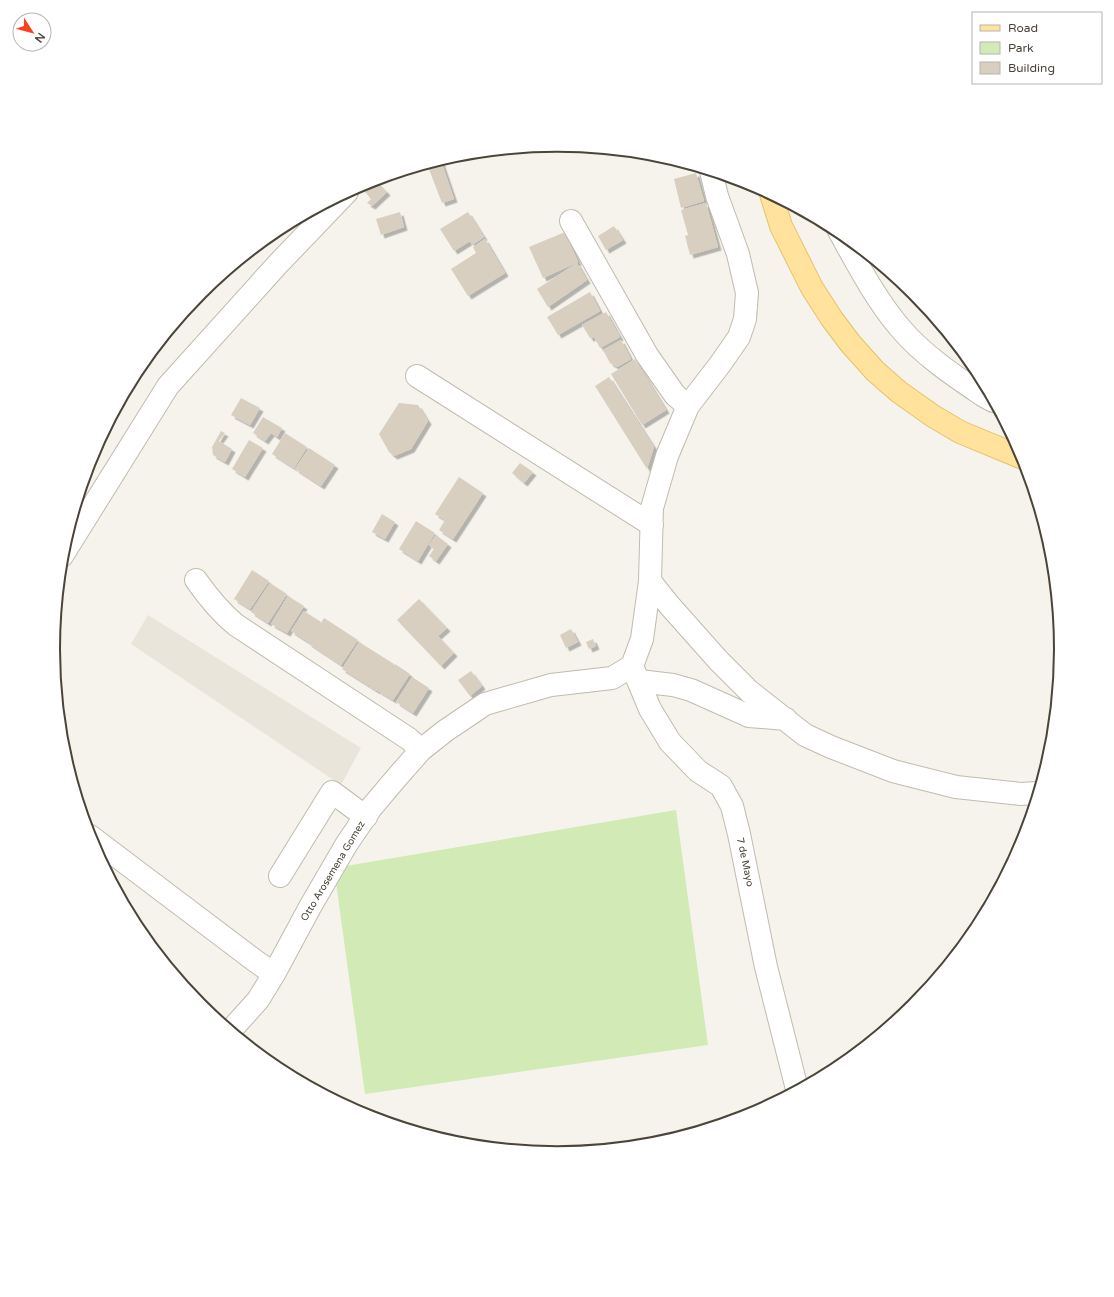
<svg xmlns="http://www.w3.org/2000/svg" width="1114" height="1297" viewBox="0 0 1114 1297" font-family="'Varela Round',sans-serif">
	<defs>
		<filter id="shadow"><feDropShadow dx="3.5" dy="3.5" stdDeviation="0" flood-color="#0004"/></filter>
	</defs>
	<rect width="100%" height="100%" fill="#f6f3ec"/>
	<path fill="#eae5da" d="M 148,615 L 361,748 L 341,785 L 131,644 Z"/>
	<path fill="#d2eab5" d="M 676,810 L 708,1045 L 365,1094 L 334,868 Z"/>
	<path fill="#d8cfc1" filter="url(#shadow)" d="M 441,161 L 454,199 L 442,203 L 427,164 Z
		M 696,173 L 704,201 L 681,208 L 674,179 Z
		M 377,182 L 387,192 L 372,206 L 367,203 L 371,199 L 365,192 Z
		M 706,203 L 718,247 L 690,255 L 685,236 L 688,235 L 681,210 Z
		M 400,212 L 404,227 L 381,235 L 376,219 Z
		M 468,212 L 484,237 L 472,245 L 470,241 L 454,251 L 440,229 Z
		M 614,226 L 623,240 L 606,250 L 598,236 Z
		M 565,232 L 578,262 L 543,278 L 529,247 Z
		M 485,239 L 505,273 L 468,296 L 451,269 L 476,253 L 473,247 Z
		M 577,263 L 587,280 L 548,307 L 537,289 Z
		M 590,292 L 600,311 L 558,335 L 547,317 Z
		M 606,312 L 620,337 L 600,348 L 594,337 L 590,338 L 582,325 Z
		M 621,340 L 631,359 L 617,367 L 610,363 L 603,350 Z
		M 635,359 L 666,410 L 642,425 L 611,374 Z
		M 609,377 L 654,447 L 647,469 L 595,386 Z
		M 241,398 L 260,408 L 250,425 L 231,415 Z
		M 399,403 L 418,405 L 428,421 L 411,449 L 394,456 L 389,452 L 379,434 Z
		M 263,417 L 282,428 L 277,437 L 271,433 L 265,441 L 253,433 Z
		M 221,431 L 225,433 L 219,441 L 232,449 L 225,462 L 213,455 L 212,447 Z
		M 285,433 L 307,447 L 294,468 L 272,454 Z
		M 249,440 L 263,448 L 245,477 L 232,469 Z
		M 309,448 L 335,465 L 321,486 L 295,469 Z
		M 520,463 L 533,472 L 524,483 L 512,473 Z
		M 459,477 L 483,493 L 453,539 L 439,530 L 445,520 L 435,514 Z
		M 382,514 L 395,522 L 385,539 L 372,532 Z
		M 416,521 L 435,533 L 418,561 L 399,549 Z
		M 436,535 L 448,544 L 436,561 L 429,556 L 434,549 L 429,545 Z
		M 252,570 L 269,581 L 250,609 L 234,599 Z
		M 270,583 L 287,594 L 268,623 L 251,612 Z
		M 288,596 L 304,606 L 287,633 L 271,624 Z
		M 419,599 L 447,628 L 438,636 L 454,653 L 441,666 L 397,620 Z
		M 304,611 L 321,622 L 308,642 L 291,631 Z
		M 324,618 L 358,640 L 341,665 L 308,643 Z
		M 571,629 L 578,642 L 566,648 L 560,635 Z
		M 593,639 L 596,646 L 589,649 L 586,642 Z
		M 359,642 L 394,664 L 377,691 L 342,669 Z
		M 395,664 L 410,674 L 393,700 L 378,691 Z
		M 471,671 L 482,686 L 470,696 L 458,680 Z
		M 412,677 L 429,688 L 413,713 L 396,702 Z"/>
	<g fill="none" stroke-linecap="round" stroke-linejoin="round">
		<g stroke="#c2bbae" stroke-width="24">
			<path id="minor" d="M 571,221 L 647,355 L 675,395 L 688,406
				M 839,231 C 858,265 876,300 901,329 C 924,356 956,377 984,396 L 993,401
				M 417,376 L 652,525
				M 62,556 L 168,386 L 277,265 L 347,192
				M 196,580 C 208,597 220,612 236,625 L 409,739 L 421,750
				M 650,581 L 670,606 L 718,660 L 749,691 L 805,735 L 831,747 L 893,771 L 956,787 L 1021,794 L 1037,793
				M 632,666 L 650,709 L 670,742 L 698,771 L 721,786 L 732,806 L 739,834 L 766,967 L 797,1089
				M 639,681 L 673,685 L 691,690 L 749,716 L 786,719
				M 90,836 L 254,960 L 274,974
				M 280,876 L 332,792 L 366,817
				M 231,1030 L 258,1000 L 274,974 L 310,907 L 346,845 L 371,808 L 398,776 L 421,750 L 445,731 L 485,704 L 551,685 L 612,678 L 632,666 L 642,639 L 650,581 L 652,508 L 667,456 L 688,406 L 721,363 L 739,337 L 745,319 L 747,293 L 738,254 L 717,196 L 711,171"/>
		</g>
		<g stroke="#e6c16a" stroke-width="24">
			<path id="major" d="M 771,194 L 781,226 L 812,288 L 832,319 L 850,343 L 875,371 L 899,392 L 933,416 L 960,432 L 1023,458"/>
		</g>
		<use href="#minor" stroke="#fff" stroke-width="22"/>
		<use href="#major" stroke="#ffe39c" stroke-width="22"/>
	</g>
	<g text-anchor="middle" dominant-baseline="central" stroke-width="3.5" stroke-linejoin="round" paint-order="stroke">
		<g font-size="10" fill="#4b4439" stroke="#fff">
			<text transform="translate(745 862) rotate(78)">7 de Mayo</text>
			<text transform="translate(333 871) rotate(-59)">Otto Arosemena Gomez</text>
		</g>
	</g>
	<path d="M0 0H1114V1297H0ZM60 649a497 497 0 1 1 994 0a497 497 0 1 1-994 0Z" fill="#fff" fill-rule="evenodd"/>
	<path fill="none" stroke="#4b4439" stroke-width="2" d="M60 649a497 497 0 1 1 994 0a497 497 0 1 1-994 0Z"/>
	<rect x="972" y="12" width="130" height="72" fill="#ffffff" stroke="#b7b4b0"/>
	<rect x="980" y="25" width="20" height="6" fill="#ffe39c" stroke="#b7b4b0"/>
	<text x="1008" y="32" font-size="12" fill="#4b4439">Road</text>
	<rect x="980" y="42" width="20" height="12" fill="#d2eab5" stroke="#b7b4b0"/>
	<text x="1008" y="52" font-size="12" fill="#4b4439">Park</text>
	<rect x="980" y="62" width="20" height="12" fill="#d8cfc1" stroke="#b7b4b0"/>
	<text x="1008" y="72" font-size="12" fill="#4b4439">Building</text>
	<g transform="translate(32 32) rotate(126)"><circle r="19" fill="#ffffff" stroke="#b7b4b0"/>
	<path d="M0-3L7 15L0 10L-7 15Z" fill="#fc3f1d"/>
	<text y="-6" font-size="11" font-weight="bold" text-anchor="middle" fill="#4b4439">N</text>
	</g>
</svg>
